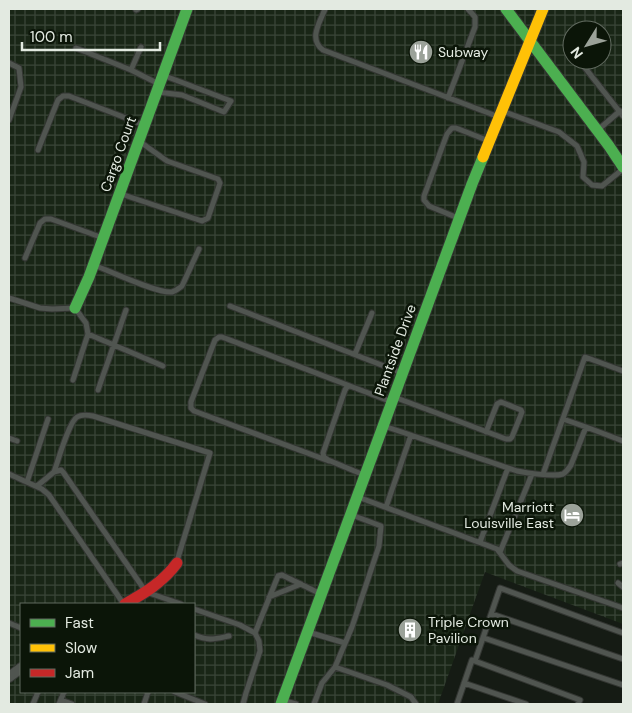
<svg xmlns="http://www.w3.org/2000/svg" width="632" height="713" viewBox="0 0 632 713" font-family="'DM Sans',sans-serif">
	<defs>
		<pattern id="industrial-grid" width="8" height="8" patternUnits="userSpaceOnUse" patternTransform="scale(1.25)"><rect width="8" height="8" fill="#192616"/><path d="M0 4h8M4 0v8" fill="none" stroke="#3a4638"/></pattern>
	</defs>
	<rect width="100%" height="100%" fill="#151b14"/>
	<path fill="url(#industrial-grid)" fill-rule="evenodd" d="M 9,9 L 623,9 L 623,624 L 485,572 L 438,704 L 9,704 ZM 572,30 L 602,30 L 602,60 L 572,60 ZM 21,604 L 194,604 L 194,692 L 21,692 Z"/>
	<g fill="none" stroke-linecap="round" stroke-linejoin="round">
		<g stroke="#333632" stroke-width="7">
			<path id="lane" d="M 325,9 C 320,22 308,39 323,50 L 499,117
				M 136,10 L 138,9
				M 141,47 L 131,70 L 159,84
				M 76,48 L 131,70
				M 9,63 L 19,68 L 21,87 L 9,120
				M 582,64 L 623,116
				M 157,92 L 182,95 L 224,112 L 231,101 L 165,76
				M 448,98 L 475,27 L 475,17 L 468,9
				M 502,111 L 559,132 L 577,146 L 584,162 L 583,177 L 592,185 L 602,186 L 623,169
				M 599,129 L 620,111
				M 38,150 L 58,100 L 63,96 L 69,96 L 144,125
				M 121,194 L 202,221 L 208,218 L 220,183 L 218,179 L 167,161 L 139,141
				M 458,218 L 429,206 L 424,200 L 424,196 L 447,134 L 452,128 L 456,128 L 489,141
				M 25,258 L 40,223 L 45,219 L 51,219 L 103,238
				M 94,265 C 109,271 159,294 172,292 C 176,291 179,288 182,286 L 199,249
				M 9,298 L 40,308 L 52,309 L 75,308 L 86,323 L 88,334 L 73,380
				M 230,306 L 402,373
				M 88,334 L 163,366
				M 355,354 L 372,313
				M 98,390 L 126,310
				M 394,397 L 506,439 L 510,439 L 512,437 L 522,412 L 521,410 L 501,402 L 497,404 L 486,432
				M 563,419 L 586,427
				M 384,426 L 517,471 C 527,473 553,477 563,474 C 566,472 569,468 571,465 L 586,427 L 623,441
				M 9,438 L 17,441
				M 329,461 L 194,411 L 191,408 L 191,402 L 215,340 L 219,337 L 222,337 L 350,386
				M 54,472 C 58,461 69,422 77,417 C 82,414 88,415 93,416 L 210,453 L 177,561
				M 9,474 L 42,489 L 49,495 L 123,603
				M 543,474 L 585,357 L 623,371
				M 364,475 L 328,460 L 324,457 L 323,453 L 345,390 L 347,387 L 350,386 L 392,402
				M 27,482 L 48,419
				M 37,486 L 54,472 L 61,470 L 63,472 L 146,592 L 181,604
				M 358,497 L 497,549 L 509,565 L 517,571 L 623,608
				M 386,507 L 411,435
				M 352,515 L 381,526 L 379,546 L 352,627 L 335,667 L 387,685 L 411,697 L 416,704
				M 480,542 L 508,468
				M 500,552 L 532,474
				M 620,564 L 623,563
				M 618,583 L 623,587
				M 269,597 L 301,584
				M 194,609 L 240,625 L 255,633 L 259,641 L 260,651 L 246,693 L 243,704
				M 492,614 L 623,659
				M 9,623 L 21,628
				M 308,632 L 345,643
				M 255,633 L 278,576 L 282,575 L 321,594
				M 194,635 C 209,641 214,639 229,636
				M 484,638 L 623,685
				M 475,661 L 500,588 L 623,633
				M 464,683 L 526,704
				M 175,692 L 205,704
				M 61,700 L 72,704
				M 285,701 L 296,704
				M 33,704 L 38,692
				M 59,704 L 64,692
				M 144,704 L 148,692
				M 314,704 L 322,683 L 335,667
				M 457,704 L 472,660 L 580,700 L 578,704"/>
		</g>
		<g stroke="#333632" stroke-width="12">
			<path id="street" d="M 9,677 L 21,668"/>
		</g>
		<g stroke="#333632" stroke-width="13">
			<path id="fast" d="M 506,9 L 609,146 L 623,167
				M 75,308 L 89,277 L 187,9
				M 281,704 L 472,184 L 483,157"/>
		</g>
		<g stroke="#333632" stroke-width="13">
			<path id="slow" d="M 483,157 L 543,9"/>
		</g>
		<g stroke="#333632" stroke-width="13">
			<path id="jam" d="M 125,604 C 145,593 163,582 177,563"/>
		</g>
		<use href="#lane" stroke="#505550" stroke-width="5"/>
		<use href="#street" stroke="#505550" stroke-width="10"/>
		<use href="#fast" stroke="#4caf50" stroke-width="11"/>
		<use href="#slow" stroke="#ffc107" stroke-width="11"/>
		<use href="#jam" stroke="#c62828" stroke-width="11"/>
	</g>
	<defs>
		<g id="restaurant-disc" transform="scale(1.25)"><circle r="9.5" fill="#9ba299" stroke="#0b1508"/><path d="M-5-6h1v4h1v-4h1v4h1v-4h1v5L-1.5 .5V6h-2V.5L-5-1ZM5-6V6H3V1.5H1.5Q1.5-4 5-6Z" fill="#fff"/></g>
		<g id="hotel-disc" transform="scale(1.25)"><circle r="9.5" fill="#9ba299" stroke="#0b1508"/><path d="M-6-4.5h1.5V1H6V5H4.5V3h-9V5H-6ZM-4 0a1.8 1.8 0 1 1 3.6 0ZM.5 0V-2.5h3Q6-2.5 6 0Z" fill="#fff"/></g>
		<g id="building-disc" transform="scale(1.25)"><circle r="9.5" fill="#9ba299" stroke="#0b1508"/><path d="M-4-6H4V6H1V3H-1V6H-4ZM-2.5-4.3h1.7v1.8h-1.7ZM.8-4.3h1.7v1.8H.8ZM-2.5-1h1.7V.8h-1.7ZM.8-1h1.7V.8H.8Z" fill="#fff"/></g>
	</defs>
	<g fill-rule="evenodd">
		<use href="#restaurant-disc" x="421" y="52"/>
		<use href="#hotel-disc" x="572" y="515"/>
		<use href="#building-disc" x="410" y="630"/>
	</g>
	<g text-anchor="middle" dominant-baseline="central" stroke-width="5" stroke-linejoin="round" paint-order="stroke">
		<g font-size="14" fill="#e3eae1" stroke="#0b1508" text-anchor="start">
			<text x="438" y="52">Subway</text>
			<text x="554" y="507" text-anchor="end">Marriott<tspan x="554" dy="16">Louisville East</tspan></text>
			<text x="428" y="622">Triple Crown<tspan x="428" dy="16">Pavilion</tspan></text>
		</g>
		<g font-size="14" fill="#e3eae1" stroke="#0b1508">
			<text transform="translate(118 154) rotate(-70)">Cargo Court</text>
			<text transform="translate(395 350) rotate(-70)">Plantside Drive</text>
		</g>
	</g>
	<rect width="632" height="713" fill="none" stroke="#e3eae1" stroke-width="20"/>
	<rect x="20" y="603" width="175" height="90" fill="#0b1508" stroke="#616a5f"/>
	<rect x="30" y="619" width="25" height="8" fill="#4caf50" stroke="#616a5f"/>
	<text x="65" y="628" font-size="15" fill="#e3eae1">Fast</text>
	<rect x="30" y="644" width="25" height="8" fill="#ffc107" stroke="#616a5f"/>
	<text x="65" y="653" font-size="15" fill="#e3eae1">Slow</text>
	<rect x="30" y="669" width="25" height="8" fill="#c62828" stroke="#616a5f"/>
	<text x="65" y="678" font-size="15" fill="#e3eae1">Jam</text>
	<g transform="translate(587 45) rotate(233)"><circle r="24" fill="#0b1508" stroke="#616a5f"/>
	<path d="M0-4L9 19L0 12L-9 19Z" fill="#9ba299"/>
	<text y="-8" font-size="14" font-weight="bold" text-anchor="middle" fill="#e3eae1">N</text>
	</g>
	<path d="M22 42v8h138v-8" fill="none" stroke="#e3eae1" stroke-width="2.5"/>
	<text x="30" y="42" font-size="15" fill="#e3eae1" stroke="#0b1508" stroke-width="4" paint-order="stroke">100 m</text>
</svg>
